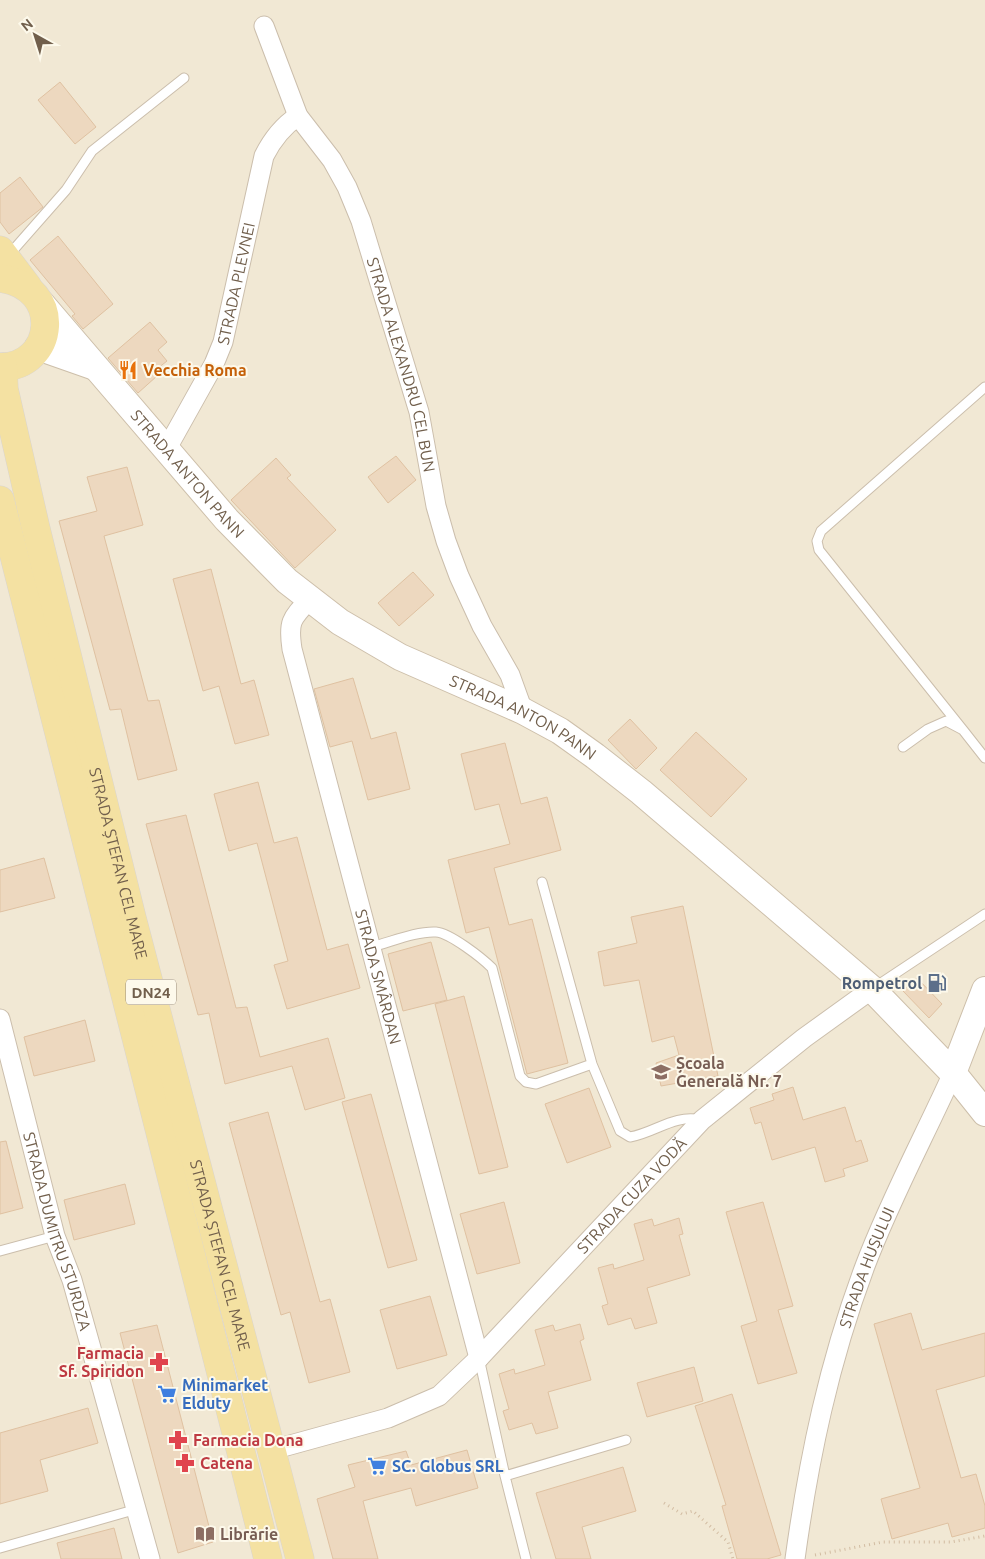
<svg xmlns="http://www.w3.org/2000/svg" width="985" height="1559" viewBox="0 0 985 1559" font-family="Ubuntu,sans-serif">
	<rect width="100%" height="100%" fill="#faf5e5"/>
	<path fill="#f1e8d4" d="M 0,0 L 985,0 L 985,1559 L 0,1559 Z"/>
	<path fill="#edd8bf" stroke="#dfc1a1" d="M 60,82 L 96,127 L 75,144 L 38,100 Z
		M 20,177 L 43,207 L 9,234 L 0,222 L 0,193 Z
		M 58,236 L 113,304 L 83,329 L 72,316 L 75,314 L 30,260 Z
		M 150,322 L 167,342 L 158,350 L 167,361 L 153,372 L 157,376 L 138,393 L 108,358 Z
		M 396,456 L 416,480 L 388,503 L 368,477 Z
		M 276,458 L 291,475 L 287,478 L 336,530 L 295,568 L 231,500 Z
		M 127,467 L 143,525 L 104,536 L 148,701 L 159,700 L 177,770 L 138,780 L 121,709 L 110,710 L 59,521 L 97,511 L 87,477 Z
		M 211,569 L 241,684 L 254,680 L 269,735 L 235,744 L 219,686 L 203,691 L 173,579 Z
		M 413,572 L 434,595 L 399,626 L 378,603 Z
		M 353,678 L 371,739 L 396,732 L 410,789 L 368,800 L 352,741 L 330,747 L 314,689 Z
		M 630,719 L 657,748 L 636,769 L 608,740 Z
		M 696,732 L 747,779 L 711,817 L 660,770 Z
		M 505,743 L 521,804 L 547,797 L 561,850 L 494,868 L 509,925 L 532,919 L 568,1063 L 527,1074 L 489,927 L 466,933 L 448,860 L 510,844 L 499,804 L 475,810 L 461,754 Z
		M 258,782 L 274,843 L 297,837 L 327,950 L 348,944 L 360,988 L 287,1009 L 274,965 L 288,961 L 257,843 L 229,851 L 214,794 Z
		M 186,815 L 236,1008 L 247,1007 L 260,1057 L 328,1038 L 345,1098 L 305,1110 L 292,1066 L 225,1084 L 209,1013 L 198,1015 L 146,824 Z
		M 44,858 L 55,898 L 0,912 L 0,870 Z
		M 683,906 L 718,1076 L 661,1086 L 656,1063 L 679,1055 L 674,1036 L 652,1042 L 639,980 L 604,986 L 598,952 L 637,943 L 631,917 Z
		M 431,942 L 447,1000 L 403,1011 L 388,954 Z
		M 917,978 L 942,1004 L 929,1018 L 903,991 Z
		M 464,996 L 508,1167 L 479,1174 L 435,1004 Z
		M 85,1020 L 95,1061 L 34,1076 L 24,1037 Z
		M 793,1087 L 803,1120 L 845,1107 L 856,1142 L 861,1140 L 868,1161 L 843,1169 L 845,1176 L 825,1182 L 815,1147 L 772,1160 L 761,1122 L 755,1124 L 750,1108 L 774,1100 L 772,1094 Z
		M 589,1088 L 611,1147 L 567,1163 L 545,1104 Z
		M 371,1094 L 417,1260 L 388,1268 L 342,1102 Z
		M 268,1112 L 320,1302 L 330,1299 L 350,1372 L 309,1383 L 290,1312 L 281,1315 L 229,1123 Z
		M 6,1141 L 23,1208 L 0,1214 L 0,1142 Z
		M 125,1184 L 135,1224 L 74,1240 L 64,1200 Z
		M 504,1202 L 520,1263 L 477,1274 L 460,1214 Z
		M 763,1202 L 793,1306 L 778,1310 L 797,1373 L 758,1384 L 741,1326 L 757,1321 L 726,1212 Z
		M 679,1218 L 683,1234 L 679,1235 L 690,1275 L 647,1288 L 657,1323 L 635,1329 L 631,1318 L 608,1325 L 602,1306 L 608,1304 L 598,1268 L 613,1264 L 614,1269 L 644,1260 L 634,1224 L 652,1219 L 654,1226 Z
		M 430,1296 L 447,1355 L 397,1369 L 380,1310 Z
		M 911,1313 L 922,1350 L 985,1333 L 985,1376 L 936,1390 L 961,1478 L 976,1474 L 985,1506 L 985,1528 L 952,1537 L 948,1523 L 892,1539 L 881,1499 L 920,1488 L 874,1324 Z
		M 580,1324 L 584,1339 L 580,1341 L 591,1380 L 548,1392 L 558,1428 L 536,1434 L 532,1423 L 509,1430 L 503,1411 L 509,1409 L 499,1374 L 514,1369 L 515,1374 L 545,1365 L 535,1330 L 553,1325 L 555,1331 Z
		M 157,1325 L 213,1542 L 178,1553 L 120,1333 Z
		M 694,1367 L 703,1401 L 647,1417 L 637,1383 Z
		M 732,1394 L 781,1555 L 767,1559 L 737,1559 L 722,1506 L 726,1505 L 695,1406 Z
		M 88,1408 L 98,1443 L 40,1460 L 48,1491 L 0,1504 L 0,1433 Z
		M 467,1450 L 478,1488 L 416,1506 L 411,1488 L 363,1501 L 378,1559 L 333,1559 L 317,1499 L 355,1487 L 348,1465 L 406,1451 L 411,1465 Z
		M 623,1467 L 636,1511 L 582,1527 L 591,1559 L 556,1559 L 536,1493 Z
		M 114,1528 L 122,1559 L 61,1559 L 57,1543 Z"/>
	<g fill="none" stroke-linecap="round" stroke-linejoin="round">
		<g stroke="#cbbeac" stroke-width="11">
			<path id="lane" d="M 8,256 L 66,190 L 92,151 L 184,78
				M 963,730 L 819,550 L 817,541 L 821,531 L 985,387
				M 903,747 L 928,729 L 946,721 L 963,730 L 985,758
				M 542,882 L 592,1064 L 620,1131 L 630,1137 C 657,1132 673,1114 702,1120
				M 371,947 C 391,942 416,931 436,932 C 450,933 482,958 492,968 L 520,1076 L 526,1082 L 536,1084 L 592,1064
				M 875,987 L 985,914
				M 0,1251 L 55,1236
				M 479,1358 L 505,1476 L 526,1559
				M 505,1476 L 626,1440
				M 0,1548 L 137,1509"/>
		</g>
		<g stroke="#cbbeac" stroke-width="21">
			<g id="street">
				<path id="s1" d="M 264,26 L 298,116 L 332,160 L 347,187 L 361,221 L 419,412 L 436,506 L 446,541 L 459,576 L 482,626 L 510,675 L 523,711"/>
				<path id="s2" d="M 166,450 L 214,364 L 223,342 L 264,156 C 272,140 283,126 298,116"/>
				<path id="s3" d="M 309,600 C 291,619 288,622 292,649 L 479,1358"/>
				<path id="s4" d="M 0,1019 L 55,1236 L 72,1280 L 150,1559"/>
				<path id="s5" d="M 272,1450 L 388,1418 L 439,1396 L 479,1358 L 702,1120 L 804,1038 L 872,989"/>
				<path id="s6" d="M 795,1559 C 809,1457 829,1362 865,1266 C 890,1200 924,1137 953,1073"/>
			</g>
		</g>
		<g stroke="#cdbfaa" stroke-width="28">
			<g id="secondary">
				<path id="s7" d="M 41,303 L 227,520 L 287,581 L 340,622 L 400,657 L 523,711 L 560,731 L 595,756 L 641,792 L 872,989 L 953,1073 L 985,1113"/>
				<path d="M 38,347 L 95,367"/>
				<path d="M 953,1073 L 985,990"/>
			</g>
		</g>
		<g stroke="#dad5d0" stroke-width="29">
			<g id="primary">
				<path d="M 0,250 L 28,287"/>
				<path d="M 0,278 C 65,287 55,368 0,367"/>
				<path id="s8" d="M 3,367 L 4,389 L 36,529 L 132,918 L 300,1559"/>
				<path d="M 0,500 L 268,1559"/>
			</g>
		</g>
		<path stroke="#d2bca2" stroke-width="3" stroke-dasharray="1 4" stroke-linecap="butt" d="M 664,1503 L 682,1514 L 693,1511 L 728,1542 L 733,1559
			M 815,1555 L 883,1542 L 951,1542 L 985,1536"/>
		<use href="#lane" stroke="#fff" stroke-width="9"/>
		<use href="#street" stroke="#fff" stroke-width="19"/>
		<use href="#secondary" stroke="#fff" stroke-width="26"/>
		<use href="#primary" stroke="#f4e1a2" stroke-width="28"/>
	</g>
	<defs>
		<g id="restaurant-bare" transform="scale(1.5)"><path d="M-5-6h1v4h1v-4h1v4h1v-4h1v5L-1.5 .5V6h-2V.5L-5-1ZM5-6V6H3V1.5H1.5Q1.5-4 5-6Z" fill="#e8710a" stroke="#fdf9eb" stroke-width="2.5" paint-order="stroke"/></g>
		<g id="fuel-bare" transform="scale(1.5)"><path d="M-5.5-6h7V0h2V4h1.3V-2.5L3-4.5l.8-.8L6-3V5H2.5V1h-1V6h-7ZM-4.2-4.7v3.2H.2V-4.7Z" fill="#5c6f8a" stroke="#fdf9eb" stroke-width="2.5" paint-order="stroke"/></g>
		<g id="school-bare" transform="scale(1.5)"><path d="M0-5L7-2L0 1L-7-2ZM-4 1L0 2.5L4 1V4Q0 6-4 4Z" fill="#8d6e63" stroke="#fdf9eb" stroke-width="2.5" paint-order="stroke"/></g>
		<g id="pharmacy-bare" transform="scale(1.5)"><path d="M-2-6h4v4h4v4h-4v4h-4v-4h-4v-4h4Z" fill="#e0444e" stroke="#fdf9eb" stroke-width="2.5" paint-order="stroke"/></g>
		<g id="supermarket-bare" transform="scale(1.5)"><path d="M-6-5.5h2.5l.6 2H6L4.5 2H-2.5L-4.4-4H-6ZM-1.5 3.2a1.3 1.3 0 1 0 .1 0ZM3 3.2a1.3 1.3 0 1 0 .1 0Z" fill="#3f7fe0" stroke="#fdf9eb" stroke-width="2.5" paint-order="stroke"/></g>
		<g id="library-bare" transform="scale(1.5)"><path d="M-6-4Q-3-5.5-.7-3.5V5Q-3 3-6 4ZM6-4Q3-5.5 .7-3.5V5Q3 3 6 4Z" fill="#8d6e63" stroke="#fdf9eb" stroke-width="2.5" paint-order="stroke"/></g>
	</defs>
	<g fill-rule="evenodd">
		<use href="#restaurant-bare" x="128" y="370"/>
		<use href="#fuel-bare" x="937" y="983"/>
		<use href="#school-bare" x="661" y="1072"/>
		<use href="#pharmacy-bare" x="159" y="1362"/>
		<use href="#supermarket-bare" x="167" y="1394"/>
		<use href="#pharmacy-bare" x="178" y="1440"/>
		<use href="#pharmacy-bare" x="185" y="1463"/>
		<use href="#supermarket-bare" x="377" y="1466"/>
		<use href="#library-bare" x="205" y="1534"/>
	</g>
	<g text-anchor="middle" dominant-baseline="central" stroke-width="4" stroke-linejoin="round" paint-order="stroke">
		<rect fill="#fdf9eb" stroke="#9b8d7c" stroke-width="1" x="126" y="979.5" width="50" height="25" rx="4"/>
		<g font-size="15" font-weight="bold" fill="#715f4c">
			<text x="151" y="992">DN24</text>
		</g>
		<g font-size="16" fill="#715f4c" stroke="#fdf9eb">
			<text stroke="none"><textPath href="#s2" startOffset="182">STRADA PLEVNEI</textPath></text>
			<text stroke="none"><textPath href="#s1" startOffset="369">STRADA ALEXANDRU CEL BUN</textPath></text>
			<text stroke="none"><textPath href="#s7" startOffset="225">STRADA ANTON PANN</textPath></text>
			<text stroke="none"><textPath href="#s7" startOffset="645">STRADA ANTON PANN</textPath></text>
			<text stroke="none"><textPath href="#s8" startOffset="510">STRADA ȘTEFAN CEL MARE</textPath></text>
			<text stroke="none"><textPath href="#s3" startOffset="394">STRADA SMÂRDAN</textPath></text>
			<text stroke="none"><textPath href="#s5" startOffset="454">STRADA CUZA VODĂ</textPath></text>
			<text stroke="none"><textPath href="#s4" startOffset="220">STRADA DUMITRU STURDZA</textPath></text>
			<text stroke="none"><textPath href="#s8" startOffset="915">STRADA ȘTEFAN CEL MARE</textPath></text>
			<text stroke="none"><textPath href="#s6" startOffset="301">STRADA HUȘULUI</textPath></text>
		</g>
		<g font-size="16" font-weight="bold" fill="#c56008" stroke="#fdf9eb" text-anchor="start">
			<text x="143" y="370">Vecchia Roma</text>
		</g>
		<g font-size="16" font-weight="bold" fill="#4e5e75" stroke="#fdf9eb" text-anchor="end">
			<text x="922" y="983">Rompetrol</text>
		</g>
		<g font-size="16" font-weight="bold" fill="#785e54" stroke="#fdf9eb" text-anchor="start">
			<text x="676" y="1063">Școala<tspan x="676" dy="18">Generală Nr. 7</tspan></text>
			<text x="220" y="1534">Librărie</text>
		</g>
		<g font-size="16" font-weight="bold" fill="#be3a42" stroke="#fdf9eb" text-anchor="start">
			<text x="144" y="1353" text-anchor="end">Farmacia<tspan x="144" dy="18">Sf. Spiridon</tspan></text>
			<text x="193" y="1440">Farmacia Dona</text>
			<text x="200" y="1463">Catena</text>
		</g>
		<g font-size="16" font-weight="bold" fill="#366cbe" stroke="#fdf9eb" text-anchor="start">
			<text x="182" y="1385">Minimarket<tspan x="182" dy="18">Elduty</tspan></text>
			<text x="392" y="1466">SC. Globus SRL</text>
		</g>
	</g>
	<g transform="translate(35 35) rotate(321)" stroke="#fdf9eb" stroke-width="4" paint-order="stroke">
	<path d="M0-4L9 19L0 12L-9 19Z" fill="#715f4c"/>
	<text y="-8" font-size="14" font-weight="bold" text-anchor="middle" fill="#715f4c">N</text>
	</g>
</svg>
